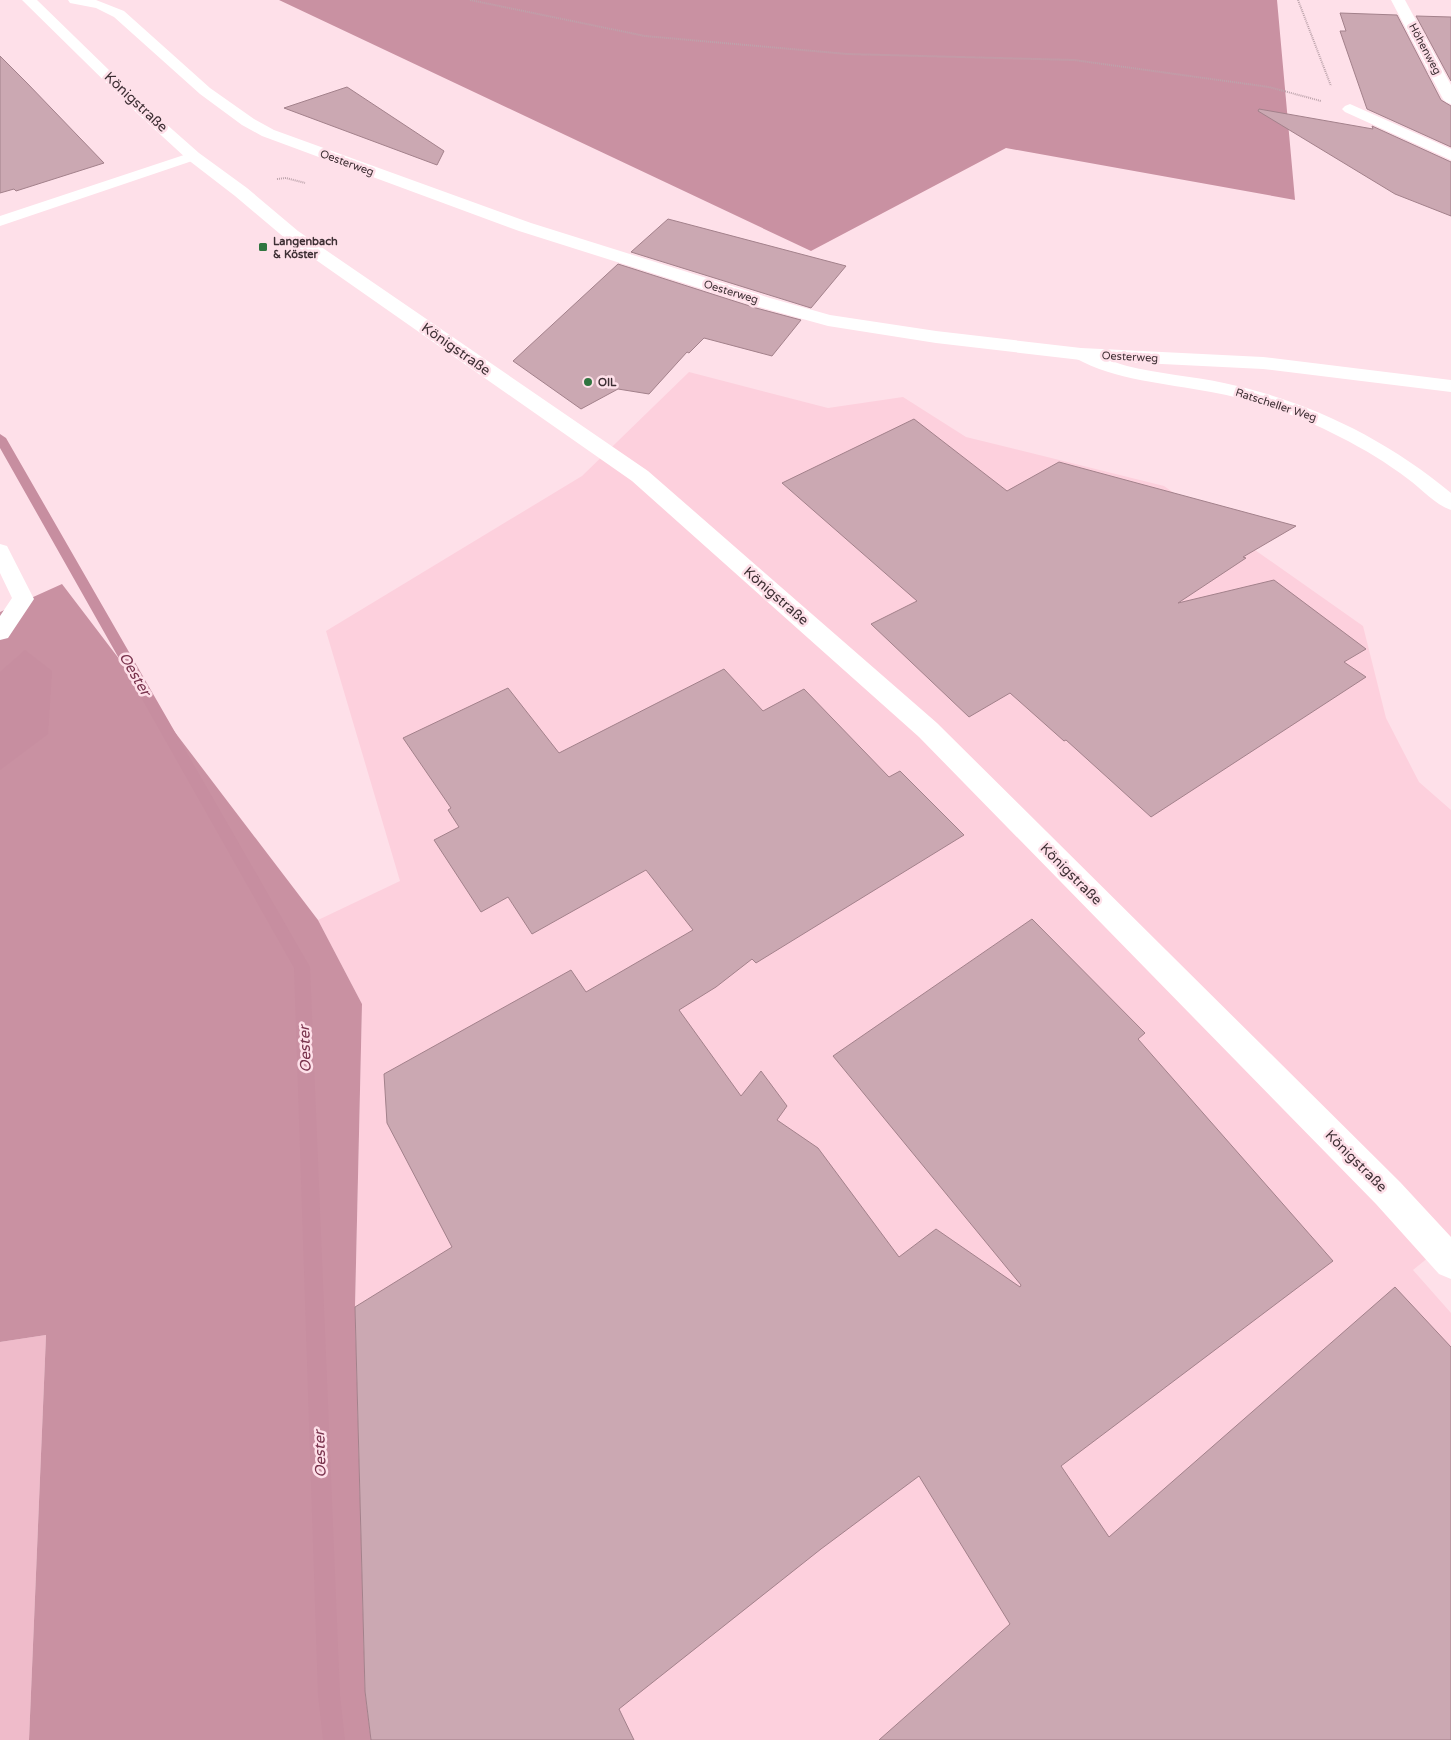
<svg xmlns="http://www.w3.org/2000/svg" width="1451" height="1740" viewBox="0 0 1451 1740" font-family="'Varela Round',sans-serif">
	<rect width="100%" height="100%" fill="#fee0e9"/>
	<path fill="#fdd0dd" d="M 689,372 L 828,408 L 903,397 L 966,437 L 1164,486 L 1363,626 L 1386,718 L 1419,782 L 1451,810 L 1451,1239 L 1413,1270 L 1451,1313 L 1451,1740 L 371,1740 L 365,1691 L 355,1307 L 362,1004 L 318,920 L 400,881 L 326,631 L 582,476 Z"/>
	<path fill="#efbbca" d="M 46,1335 L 29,1740 L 0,1740 L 0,1342 Z"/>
	<path fill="#c991a2" d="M 279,0 L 1277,0 L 1295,200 L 1006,148 L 811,251 Z
		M 62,584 L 318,920 L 362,1004 L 355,1307 L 365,1691 L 371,1740 L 29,1740 L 46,1335 L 0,1342 L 0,612 Z"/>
	<path fill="#c78ea0" d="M 25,650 L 52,671 L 48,734 L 0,770 L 0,672 Z"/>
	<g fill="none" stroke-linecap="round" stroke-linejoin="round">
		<path fill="#c78ea0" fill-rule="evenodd" d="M 0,434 L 6,438 L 310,967 L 340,1695 L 345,1740 L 323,1740 L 318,1695 L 294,968 L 0,448 Z"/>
	</g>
	<path fill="#cba8b2" stroke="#a3818b" d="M 1340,13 L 1397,15 L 1441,100 L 1451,106 L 1451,147 L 1367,109 L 1340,31 L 1346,31 Z
		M 1416,16 L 1451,17 L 1451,81 Z
		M 0,56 L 27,83 L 104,163 L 16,191 L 14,189 L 0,193 Z
		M 347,87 L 444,151 L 437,165 L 284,108 Z
		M 1259,109 L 1373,129 L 1372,126 L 1451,162 L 1451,216 L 1395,194 L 1258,111 Z
		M 668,219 L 846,266 L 811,308 L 631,252 Z
		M 618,264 L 756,308 L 801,320 L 772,356 L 704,338 L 689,353 L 687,352 L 649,394 L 618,389 L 581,409 L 513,361 Z
		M 914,419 L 1007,491 L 1059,462 L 1296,526 L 1243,557 L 1246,558 L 1178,603 L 1274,580 L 1366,649 L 1344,662 L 1366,677 L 1151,817 L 1066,740 L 1064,741 L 1010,693 L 969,717 L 871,624 L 917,601 L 782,483 Z
		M 724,669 L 763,711 L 804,689 L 889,777 L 900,771 L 964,835 L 756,963 L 752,959 L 716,987 L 679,1010 L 741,1096 L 761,1071 L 787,1106 L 777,1120 L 818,1148 L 899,1257 L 936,1229 L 1020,1287 L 1021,1285 L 833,1056 L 1032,919 L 1145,1033 L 1138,1039 L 1333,1261 L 1061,1466 L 1109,1537 L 1395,1287 L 1451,1347 L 1451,1740 L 879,1740 L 1010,1624 L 919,1476 L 821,1549 L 619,1709 L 634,1740 L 371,1740 L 365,1691 L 355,1307 L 452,1247 L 387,1123 L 384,1074 L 571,970 L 586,992 L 693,930 L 646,870 L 532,934 L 508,897 L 481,912 L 434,840 L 459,827 L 448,810 L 451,808 L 403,738 L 508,688 L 559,753 Z"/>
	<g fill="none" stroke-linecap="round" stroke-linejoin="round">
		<path stroke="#bda4ac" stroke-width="2" stroke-dasharray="1 1" stroke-linecap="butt" d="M 470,0 L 645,36 L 847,54 L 1074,60 L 1269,87 L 1321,101
			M 1298,0 L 1331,86
			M 277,179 L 286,178 L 305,183"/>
		<path fill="#fff" fill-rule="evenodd" d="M 193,152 L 198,153 L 200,156 L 198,159 L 0,226 L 0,216 Z
			M 1081,349 C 1097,353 1111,362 1127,366 C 1159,374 1192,376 1224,383 C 1308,401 1385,438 1451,493 L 1451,510 C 1435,505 1421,488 1408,479 C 1387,463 1364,449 1340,437 C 1300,416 1255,400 1211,392 C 1165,383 1117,381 1075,358 L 1072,354 L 1075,350 Z
			M 0,544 L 7,546 L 34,599 L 8,638 L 0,640 L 0,616 L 12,598 L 0,573 Z"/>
		<path fill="#fff" fill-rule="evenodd" d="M 1391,0 L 1405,0 L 1451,85 L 1451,104 L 1446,102 L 1443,99 Z
			M 1350,104 L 1451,149 L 1451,160 L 1345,112 L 1342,109 L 1345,106 Z"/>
		<path fill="#fff" fill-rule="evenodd" d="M 22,0 L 37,0 L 148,108 L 199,153 L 247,188 L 298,231 L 648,471 L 937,723 L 1400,1182 L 1451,1237 L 1451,1279 L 1439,1274 L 1376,1204 L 919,737 L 632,481 L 286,239 L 235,196 L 187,159 L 138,114 Z
			M 68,0 L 96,0 L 124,11 L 210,88 L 254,119 L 274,130 L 531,223 L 770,298 L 830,315 L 936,331 L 1081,348 L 1263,357 L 1451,380 L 1451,392 L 1263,369 L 1081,360 L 936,343 L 828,326 L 756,306 L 519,231 L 262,136 L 242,125 L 200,94 L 114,17 L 96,8 L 70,3 Z"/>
	</g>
	<g fill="#307540" stroke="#fee0e9" stroke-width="2">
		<rect x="258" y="242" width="10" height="10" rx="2.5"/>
		<circle cx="588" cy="382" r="5"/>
	</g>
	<g text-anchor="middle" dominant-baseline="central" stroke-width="5" stroke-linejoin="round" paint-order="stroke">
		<g font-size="11" fill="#3e2f34" stroke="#fee0e9">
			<text transform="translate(1425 49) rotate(62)">Höhenweg</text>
			<text transform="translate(347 163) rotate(20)">Oesterweg</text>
			<text transform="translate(731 292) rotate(17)">Oesterweg</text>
			<text transform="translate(1130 357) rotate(3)">Oesterweg</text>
			<text transform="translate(1276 405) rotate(18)">Ratscheller Weg</text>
		</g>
		<g font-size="11" font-weight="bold" fill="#3e2f34" stroke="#fee0e9" text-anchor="start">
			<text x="273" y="241">Langenbach<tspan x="273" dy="13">&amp; Köster</tspan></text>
			<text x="598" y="382">OIL</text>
		</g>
		<g font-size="14" fill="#3e2f34" stroke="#fee0e9">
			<text transform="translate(136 102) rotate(43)">Königstraße</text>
			<text transform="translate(456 349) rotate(35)">Königstraße</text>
			<text transform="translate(776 596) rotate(41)">Königstraße</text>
			<text transform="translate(1071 874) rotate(45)">Königstraße</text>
			<text transform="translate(1356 1161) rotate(45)">Königstraße</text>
		</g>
		<g font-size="15" font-style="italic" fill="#79334d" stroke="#fee0e9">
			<text transform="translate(135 674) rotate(60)">Oester</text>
			<text transform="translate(305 1049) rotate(-92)">Oester</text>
			<text transform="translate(320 1454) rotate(-92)">Oester</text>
		</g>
	</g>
</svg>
